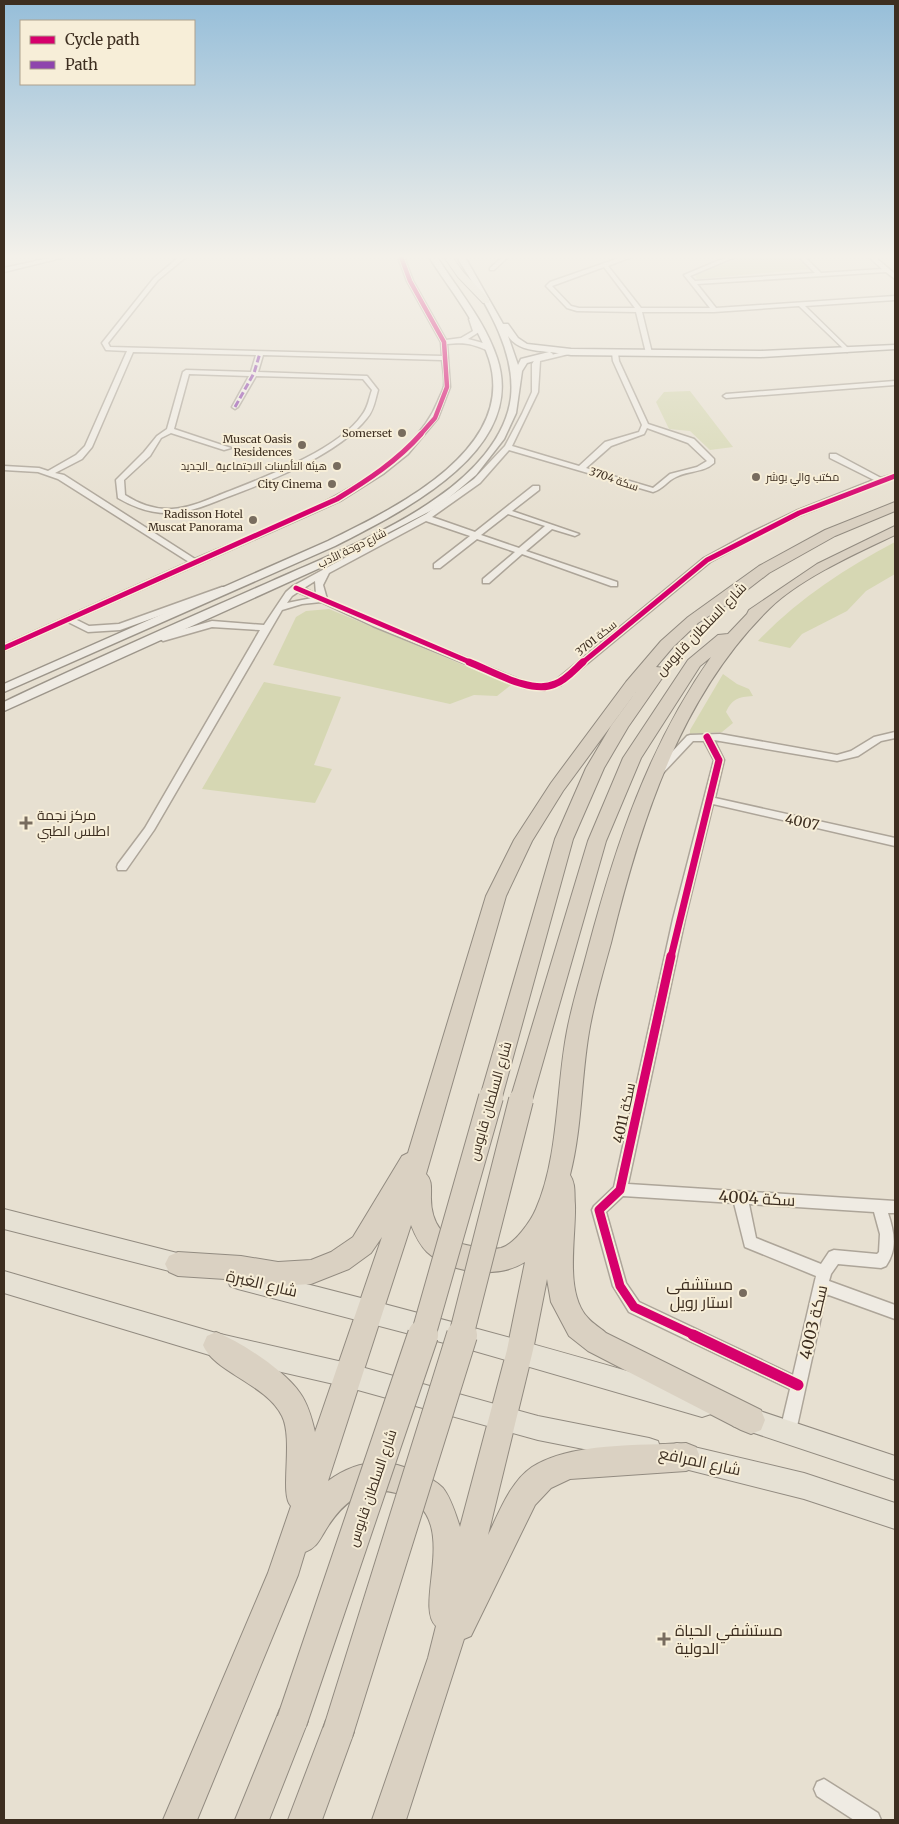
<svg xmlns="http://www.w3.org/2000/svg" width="899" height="1824" viewBox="0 0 899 1824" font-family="Merriweather,Cairo,serif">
	<rect width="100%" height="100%" fill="#e7e0d1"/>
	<path fill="#d6d7b3" d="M 743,257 L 796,257 L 809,269 L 697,279 L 695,275 Z
		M 690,391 L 733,447 L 710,450 L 690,431 L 669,429 L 656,402 L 664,392 Z
		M 895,542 L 895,574 L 866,591 L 847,611 L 802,634 L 790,648 L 758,641 C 797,600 845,568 895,542 Z
		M 329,609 L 511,685 L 497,696 L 474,695 L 450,704 L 273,665 L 296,617 L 306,611 Z
		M 723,674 L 737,684 L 749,689 L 753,696 C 738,697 732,699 726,712 L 733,723 L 722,732 L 690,734 L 690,730 Z
		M 264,682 L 341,697 L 314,765 L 332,769 L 315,803 L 202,789 Z"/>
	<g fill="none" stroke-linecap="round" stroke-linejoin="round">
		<g stroke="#ada599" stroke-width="3">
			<path id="street" d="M 54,257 L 65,257 L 4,272 L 4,268 Z
				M 179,257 L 186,257 L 158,280 L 108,343 L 110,347 L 442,356 L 441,342 L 407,281 L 398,257 L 404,257 L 413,281 L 446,340 L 461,338 L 473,331 L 469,319 L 472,317 L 475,319 L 479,332 L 468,339 L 483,343 L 492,349 L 489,351 C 472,344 466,342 447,344 L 450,387 L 438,418 L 408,454 L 383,474 L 340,501 L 75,619 L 89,626 L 119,624 L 222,587 L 228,587 L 228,591 L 120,630 L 88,632 L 68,622 L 4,651 L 4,645 L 189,562 L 58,479 L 38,472 L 4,470 L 4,466 L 39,468 L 48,471 L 76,455 L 85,446 L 127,351 L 106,350 L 102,343 L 154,278 ZM 133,352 L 256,355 L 251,372 L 186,370 L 183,372 L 167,429 L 157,436 L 144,452 L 116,480 L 118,498 C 135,508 153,514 172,513 C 193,512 211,503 230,496 C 272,480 339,454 367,418 C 374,410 375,400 378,390 L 367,376 L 258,372 L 263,355 L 442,360 C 443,368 445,378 444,386 C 443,391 440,396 438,401 C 407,480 269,527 195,559 L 64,475 L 55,473 L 82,459 L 92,447 ZM 189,374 L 249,376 L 232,407 L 235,409 L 238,407 L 256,376 L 363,379 L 372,390 C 369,398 368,408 362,415 C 338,450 265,477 227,492 C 209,499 191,508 172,509 C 155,510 139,504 125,495 L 124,480 L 150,456 L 161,438 L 171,433 L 224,450 L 231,448 L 174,429 Z
				M 502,257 L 508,257 L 494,270 L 490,270 L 490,268 Z
				M 622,257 L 631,257 L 608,266 L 641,308 L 710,308 L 684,275 L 727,257 L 735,257 L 690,276 L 695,281 L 815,273 L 799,257 L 805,257 L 821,273 L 882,269 L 869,257 L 875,257 L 895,274 L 895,279 L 886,272 L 697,284 L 716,308 L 895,296 L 895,300 L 805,306 L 849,349 L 850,350 L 847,352 L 799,306 L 714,312 L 642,312 L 652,353 L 649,355 L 646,353 L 636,312 L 577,311 L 567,308 L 546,286 L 550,282 ZM 604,267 L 635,308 L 579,308 L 571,306 L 552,286 Z
				M 571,350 L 574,352 L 573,353 L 540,361 L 538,392 L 512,446 L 579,466 L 605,442 L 639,432 L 642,425 L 613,361 L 612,353 L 615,351 L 618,353 L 619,361 L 648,424 L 694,439 L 714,459 L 714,463 C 703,473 689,470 676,477 C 667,481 663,489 653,492 L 509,450 L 480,483 L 432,517 L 475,532 L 533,486 L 539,486 L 539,490 L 512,511 L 579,534 L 575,536 L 552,529 L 526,551 L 617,582 L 617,586 L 611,586 L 522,554 L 489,583 L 483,583 L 483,579 L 515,552 L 477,539 L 440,568 L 434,568 L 434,564 L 470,536 L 426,521 L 329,573 L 323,585 L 327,599 L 379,622 L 530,684 L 544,684 L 555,681 L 704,558 L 748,534 L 796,511 L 874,480 L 830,458 L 830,454 L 836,454 L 881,478 L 895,474 L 895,478 L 801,515 L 754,538 L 710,562 L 561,685 L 544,690 L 525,688 L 373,626 L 321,602 L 302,604 L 282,610 L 154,830 L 126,870 L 118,870 L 117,867 L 118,864 L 145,828 L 260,630 L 212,627 L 163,641 L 159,638 L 160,636 L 212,621 L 264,625 L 286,592 L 293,586 L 426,514 L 474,479 L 505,446 L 522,414 L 532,392 L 532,364 L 535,359 ZM 647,428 L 688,443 L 707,461 L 697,467 L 670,474 L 653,488 L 586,468 L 611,446 L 644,434 ZM 508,514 L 545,526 L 519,548 L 481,535 ZM 315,581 L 316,594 L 304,588 ZM 298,592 L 312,598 L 287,603 L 292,596 Z
				M 895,381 L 895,385 L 726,398 L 723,396 L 726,394 Z
				M 895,732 L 895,738 L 881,741 L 858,756 L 837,761 L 714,740 L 724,760 L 715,798 L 895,838 L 895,846 L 713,804 L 685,919 L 628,1184 L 895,1201 L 895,1213 L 888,1213 C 894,1232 898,1248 886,1266 L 881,1268 L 838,1264 L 831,1274 L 829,1281 L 895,1305 L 895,1319 L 826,1294 L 796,1431 L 794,1437 L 788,1439 L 782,1437 L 780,1431 L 790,1389 L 629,1312 L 613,1286 L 592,1210 L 594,1206 L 614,1187 L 673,919 L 714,760 L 704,741 L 693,741 L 663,773 L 659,774 L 654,771 L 687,736 L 690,735 L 720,734 L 837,755 L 851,751 L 874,737 ZM 623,1196 L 734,1203 L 745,1247 L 816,1276 L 793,1375 L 639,1302 L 626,1283 L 606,1212 ZM 749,1204 L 874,1212 L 880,1234 L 879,1252 L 877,1254 L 834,1250 L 829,1252 L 821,1264 L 756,1238 Z
				M 824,1779 L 878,1813 L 881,1820 L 854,1820 L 817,1796 L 814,1789 L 817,1782 Z"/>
		</g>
		<g stroke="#9c958a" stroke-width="3">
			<path id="secondary" d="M 429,257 L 437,257 C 458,290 485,321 497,358 C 528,451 401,512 335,546 L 4,692 L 4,684 L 328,541 C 393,509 518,450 489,359 C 477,322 450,290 429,257 Z
				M 457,257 L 465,257 L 503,324 L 508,324 L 518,338 L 527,344 L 571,349 L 761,351 L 895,345 L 895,349 L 761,357 L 571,355 L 550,352 L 553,354 L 552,356 L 527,363 L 522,371 L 516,413 L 504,439 L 476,475 L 438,507 L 322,567 L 4,711 L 4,702 C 92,660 182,621 272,581 C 324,558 393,530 438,497 C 471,474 506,439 511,397 C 516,347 482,299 457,257 ZM 508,336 C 518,350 533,350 549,352 L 521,359 L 518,365 Z"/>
		</g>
		<g stroke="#928b80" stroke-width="2">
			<path id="primary" d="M 444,257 L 452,257 L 464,273 L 489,299 L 489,303 L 483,303 L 458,277 Z
				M 4,1209 L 189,1256 L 197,1259 L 200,1266 L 197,1273 L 189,1276 L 4,1229 Z
				M 238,1267 C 394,1305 548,1347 702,1393 L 711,1396 L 714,1405 L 711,1414 L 702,1417 L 471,1350 L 238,1289 L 230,1286 L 227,1278 L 230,1270 Z
				M 4,1271 L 216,1333 L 347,1363 L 538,1416 L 649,1438 L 658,1441 L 661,1450 L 658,1459 L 649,1462 L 538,1440 L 347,1387 L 216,1357 L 4,1293 Z
				M 742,1405 L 895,1456 L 895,1480 L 733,1426 L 730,1417 L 733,1408 Z
				M 677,1443 L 804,1473 L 895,1503 L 895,1529 L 804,1499 L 677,1467 L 668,1464 L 665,1455 L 668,1446 Z"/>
		</g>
		<g stroke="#928b80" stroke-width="2">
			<path id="highway" d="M 895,502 L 895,511 L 835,536 L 769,573 L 734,600 L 698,623 L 673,647 L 656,667 L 665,668 L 667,671 L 628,727 L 604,768 L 573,839 L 502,1097 L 499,1104 L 491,1107 L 483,1104 L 480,1097 L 555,839 L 586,768 L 611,726 L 641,685 L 563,791 L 532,841 L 506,896 L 426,1174 C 432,1180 431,1187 431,1195 C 430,1222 443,1242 471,1246 C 480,1248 492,1250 501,1248 C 515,1244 531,1221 536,1209 C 559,1157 556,1087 567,1031 C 572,1004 581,976 588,949 C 616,844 648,747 711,657 L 700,666 L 641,758 L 606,841 L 532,1100 L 529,1107 L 521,1110 L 513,1107 L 510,1100 L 588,841 L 623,758 L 688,660 L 718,635 L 728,634 L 747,614 L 749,610 L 817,564 L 895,526 L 895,535 C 857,553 801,578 770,608 C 680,696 640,823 611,943 C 603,972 594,1002 589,1032 C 581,1079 582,1129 570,1175 C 576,1184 574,1194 575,1205 C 576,1238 564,1293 588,1318 C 593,1324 601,1328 606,1333 L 761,1410 L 765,1420 L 761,1430 L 751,1434 L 741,1430 L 588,1351 L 569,1336 L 551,1302 L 547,1279 L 533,1350 L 488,1535 C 499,1513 510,1482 532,1467 C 571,1442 640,1446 686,1443 L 696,1447 L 700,1457 L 696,1467 L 686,1471 L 570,1479 L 551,1488 L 535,1505 L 471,1636 L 464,1639 L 406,1820 L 372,1820 L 428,1658 L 436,1626 C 412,1604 466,1512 396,1493 C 363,1484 341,1504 325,1531 C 319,1541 316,1548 305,1552 L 298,1575 L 197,1820 L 163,1820 L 268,1573 L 291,1506 C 279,1495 294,1440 282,1416 C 266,1384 214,1372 203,1345 L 207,1336 L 216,1332 C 241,1342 284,1370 300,1393 C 308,1404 312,1419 315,1432 L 382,1237 L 371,1253 L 349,1269 L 311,1284 L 278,1286 L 241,1280 L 178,1276 L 169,1272 L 165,1264 L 169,1256 L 178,1252 L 241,1256 L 278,1262 L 311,1260 L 331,1252 L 353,1237 L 402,1156 L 408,1153 L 486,896 L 514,840 L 551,783 L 626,682 L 661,641 L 688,617 L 759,566 L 825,530 ZM 411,1225 C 415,1235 419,1244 427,1252 C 451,1274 498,1279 525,1262 L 507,1350 L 460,1527 C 456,1515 451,1498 443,1488 C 436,1481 426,1476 417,1472 C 385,1457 356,1460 328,1481 Z
				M 292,1705 L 304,1709 L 308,1721 L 269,1820 L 235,1820 L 280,1709 Z
				M 338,1716 L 350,1720 L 354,1732 L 322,1820 L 288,1820 L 326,1720 Z"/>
		</g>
		<use href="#street" fill="#efebe3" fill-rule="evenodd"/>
		<use href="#secondary" fill="#efebe3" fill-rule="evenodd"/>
		<use href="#primary" fill="#e6e1d4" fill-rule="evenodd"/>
		<use href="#highway" fill="#dad1c2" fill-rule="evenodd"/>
		<g stroke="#928b80" stroke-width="26" stroke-linecap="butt">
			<path id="highway-bridge-far1" d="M 423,1336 L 491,1097
				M 461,1336 L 521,1100"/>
		</g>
		<g stroke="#928b80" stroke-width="32" stroke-linecap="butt">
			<path id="highway-bridge" d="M 292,1721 L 423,1335
				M 338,1732 L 462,1335"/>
		</g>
		<use href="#highway-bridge-far1" stroke="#dad1c2" stroke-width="24"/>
		<use href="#highway-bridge" stroke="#dad1c2" stroke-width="30"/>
		<path stroke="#8e44ad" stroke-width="3" stroke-dasharray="7 3" stroke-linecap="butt" d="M 235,407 L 254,373 L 260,353"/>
		<g stroke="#f7eed8" stroke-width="6">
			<path id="cycleway-far4" d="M 401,257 L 410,281 L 444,342 L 447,387 L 435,418 L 420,435"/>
		</g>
		<g stroke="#f7eed8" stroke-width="8">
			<path id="cycleway-far3" d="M 296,588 L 472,663
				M 4,648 L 337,499 C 368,480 397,461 421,434
				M 582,663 L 707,560 L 799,513 L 895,476"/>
		</g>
		<g stroke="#f7eed8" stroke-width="10">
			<path id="cycleway-far2" d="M 469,662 C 492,671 532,695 555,684 C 566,680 575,669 583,662
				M 671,957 L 719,760 L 707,737"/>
		</g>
		<g stroke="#f7eed8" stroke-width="12">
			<path id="cycleway-far1" d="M 671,956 L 620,1190 L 599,1210 L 620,1286 L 634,1307 L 696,1336"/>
		</g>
		<g stroke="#f7eed8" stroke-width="14">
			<path id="cycleway" d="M 693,1335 L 798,1385"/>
		</g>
		<use href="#cycleway-far4" stroke="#d6006c" stroke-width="4.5"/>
		<use href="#cycleway-far3" stroke="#d6006c" stroke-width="5"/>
		<use href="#cycleway-far2" stroke="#d6006c" stroke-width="7"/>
		<use href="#cycleway-far1" stroke="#d6006c" stroke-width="9"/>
		<use href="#cycleway" stroke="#d6006c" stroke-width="11"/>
	</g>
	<linearGradient id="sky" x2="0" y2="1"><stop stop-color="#96bed9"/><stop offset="0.5" stop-color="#f4f1ea"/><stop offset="1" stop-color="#f4f1ea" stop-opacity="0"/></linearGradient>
	<rect width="899" height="513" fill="url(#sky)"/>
	<g fill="#786c5e" stroke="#f7eed8" stroke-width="2">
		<circle cx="402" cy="433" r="5"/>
		<circle cx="302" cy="445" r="5"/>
		<circle cx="337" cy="466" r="5"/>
		<circle cx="756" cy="477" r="5"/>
		<circle cx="332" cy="484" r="5"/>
		<circle cx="253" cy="520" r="5"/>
		<path d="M23.5 815.5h5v5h5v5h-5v5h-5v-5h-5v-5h5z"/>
		<circle cx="743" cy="1293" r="5"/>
		<path d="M661.5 1631.5h5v5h5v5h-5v5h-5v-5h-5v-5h5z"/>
	</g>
	<g text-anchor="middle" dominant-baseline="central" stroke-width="4" stroke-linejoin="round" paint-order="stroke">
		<g font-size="11" fill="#3d2e20" stroke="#f7eed8" text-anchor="end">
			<text x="392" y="433">Somerset</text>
			<text x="292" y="439">Muscat Oasis<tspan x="292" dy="13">Residences</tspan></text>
			<text x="327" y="466">هيئة التأمينات الاجتماعية _الجديد</text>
			<text x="766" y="477" text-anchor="start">مكتب والي بوشر</text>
			<text x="322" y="484">City Cinema</text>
			<text x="243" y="514">Radisson Hotel<tspan x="243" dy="13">Muscat Panorama</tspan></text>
		</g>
		<g font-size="11" fill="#3d2e20" stroke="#f7eed8">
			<text transform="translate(614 479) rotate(19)">سكة 3704</text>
			<text transform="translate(352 548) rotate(-26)">شارع دوحة الأدب</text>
			<text transform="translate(596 638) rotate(-39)">سكة 3701</text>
		</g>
		<g font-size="14" fill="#3d2e20" stroke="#f7eed8">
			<text transform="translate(701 629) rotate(-46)">شارع السلطان قابوس</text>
			<text transform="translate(802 822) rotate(12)">4007</text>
			<text transform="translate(490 1101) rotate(-74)">شارع السلطان قابوس</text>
			<text transform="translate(624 1113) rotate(-78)">سكة 4011</text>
			<text transform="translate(372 1488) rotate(-71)">شارع السلطان قابوس</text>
		</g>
		<g font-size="14" fill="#3d2e20" stroke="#f7eed8" text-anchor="start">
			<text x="37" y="815">مركز نجمة<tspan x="37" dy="16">اطلس الطبي</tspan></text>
		</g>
		<g font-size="16" fill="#3d2e20" stroke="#f7eed8">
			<text transform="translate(757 1198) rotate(3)">سكة 4004</text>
			<text transform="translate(262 1283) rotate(13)">شارع الغبرة</text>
			<text transform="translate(813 1322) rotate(-77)">سكة 4003</text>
			<text transform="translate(700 1461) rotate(12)">شارع المرافع</text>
		</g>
		<g font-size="16" fill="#3d2e20" stroke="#f7eed8" text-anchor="end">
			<text x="733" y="1284">مستشفى<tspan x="733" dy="18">استار رويل</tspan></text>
			<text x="675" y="1630" text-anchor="start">مستشفي الحياة<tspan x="675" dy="18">الدولية</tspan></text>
		</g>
	</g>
	<rect width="899" height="1824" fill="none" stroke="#3d2e20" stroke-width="10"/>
	<rect x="20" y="20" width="175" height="65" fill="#f7eed8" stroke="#ada18e"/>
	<rect x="30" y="36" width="25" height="8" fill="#d6006c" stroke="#ada18e"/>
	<text x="65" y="45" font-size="15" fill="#3d2e20">Cycle path</text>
	<rect x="30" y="61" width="25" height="8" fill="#8e44ad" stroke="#ada18e"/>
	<text x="65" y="70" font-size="15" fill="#3d2e20">Path</text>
</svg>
